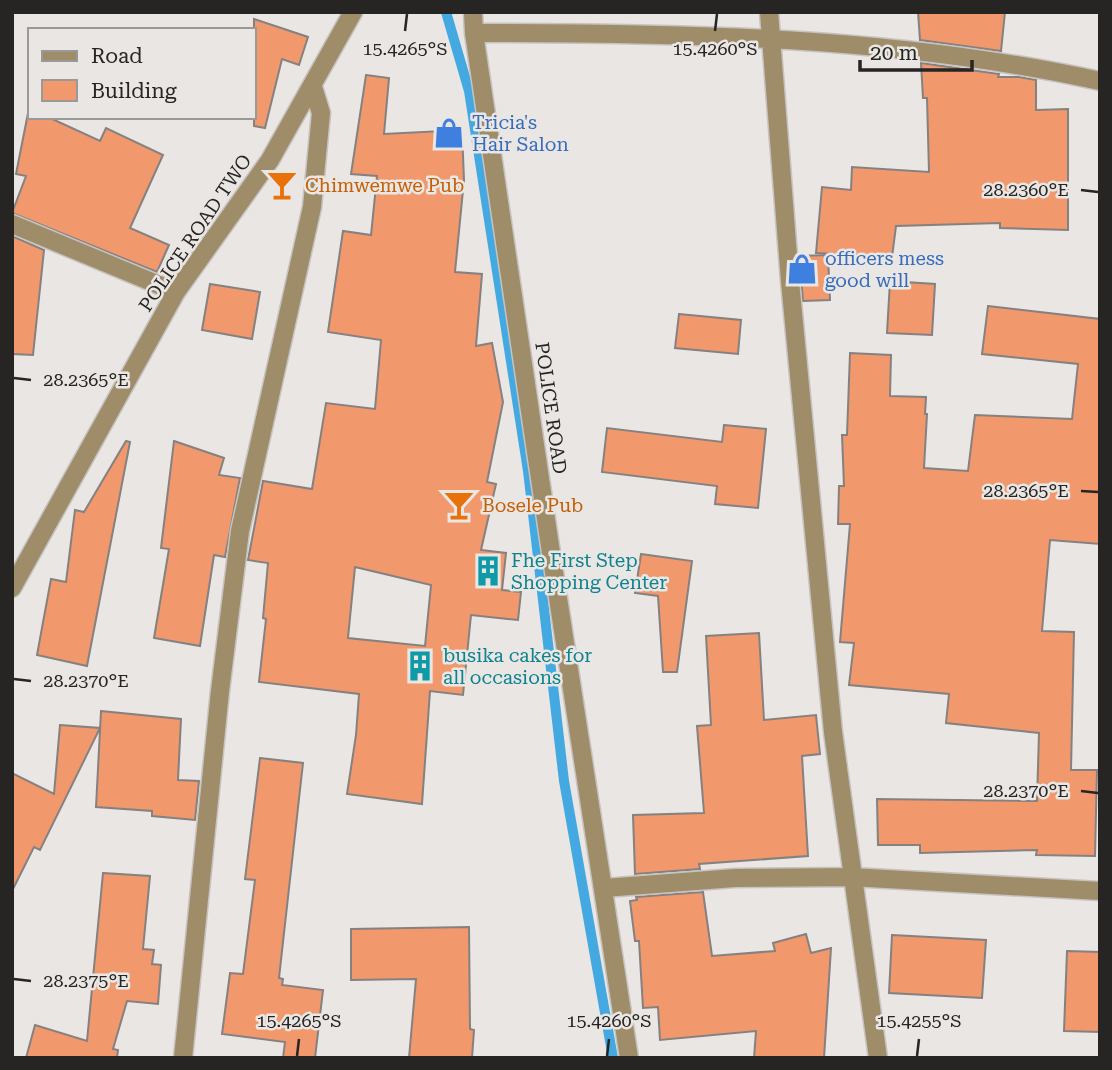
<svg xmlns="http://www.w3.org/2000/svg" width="1112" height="1070" viewBox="0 0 1112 1070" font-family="'Roboto Serif',serif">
	<rect width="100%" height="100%" fill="#e9e6e3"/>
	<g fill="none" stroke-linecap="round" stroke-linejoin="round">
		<path stroke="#45a9e1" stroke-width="10" d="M 446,12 L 469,91 L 528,471 L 564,781 L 613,1058"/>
	</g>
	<path fill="#f1986d" stroke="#858180" stroke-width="2" fill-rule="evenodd" d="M 918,12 L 1005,12 L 1001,51 L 920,40 Z
		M 254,19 L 308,37 L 299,65 L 282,59 L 265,128 L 254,126 Z
		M 921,63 L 999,74 L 998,77 L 1019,77 L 1036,80 L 1036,110 L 1068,109 L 1068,230 L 1000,228 L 1000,223 L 896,226 L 892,257 L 816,253 L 822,187 L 851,190 L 852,167 L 929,172 L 927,98 L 923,98 Z
		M 366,75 L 389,78 L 384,134 L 462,130 L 464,180 L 455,272 L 482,274 L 476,346 L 492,343 L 503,402 L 487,482 L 496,484 L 481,550 L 506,553 L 502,590 L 521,592 L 518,620 L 471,615 L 463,695 L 430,691 L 422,804 L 347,794 L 356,735 L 359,694 L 259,682 L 266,619 L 263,618 L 268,563 L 248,560 L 263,481 L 312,489 L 326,403 L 375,409 L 381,340 L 328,332 L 343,231 L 371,235 L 377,176 L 351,174 ZM 355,567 L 431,585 L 425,646 L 348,638 Z
		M 29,108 L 30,117 L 48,117 L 100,141 L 106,128 L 163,155 L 130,228 L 169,245 L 157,272 L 12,213 L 26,176 L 16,174 Z
		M 12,236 L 44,250 L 33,355 L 12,354 Z
		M 828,255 L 830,300 L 803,301 L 799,256 Z
		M 890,281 L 935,284 L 932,335 L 887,333 Z
		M 210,284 L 260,292 L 252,339 L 202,330 Z
		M 988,306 L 1100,319 L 1100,544 L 1050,540 L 1042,631 L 1074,632 L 1071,770 L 1097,770 L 1095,856 L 1036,855 L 1037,850 L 920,853 L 920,845 L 878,845 L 877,799 L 1037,801 L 1039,733 L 946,723 L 949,694 L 849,685 L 854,643 L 840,642 L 850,524 L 838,524 L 839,486 L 844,486 L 842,435 L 847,435 L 850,353 L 891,355 L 890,396 L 926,397 L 925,414 L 927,414 L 924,468 L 968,471 L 975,415 L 1072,419 L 1078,364 L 982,354 Z
		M 679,314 L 741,320 L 738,354 L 675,348 Z
		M 724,425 L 766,429 L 758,508 L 715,504 L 717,486 L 602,472 L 607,428 L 722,442 Z
		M 126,441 L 130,442 L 87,666 L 37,655 L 51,579 L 66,582 L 75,510 L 84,512 Z
		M 174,441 L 224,458 L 219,475 L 240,478 L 225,557 L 214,555 L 200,646 L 154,638 L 169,549 L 161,548 Z
		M 641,554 L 692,561 L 677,672 L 663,672 L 658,596 L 635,593 Z
		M 759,633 L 764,720 L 816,715 L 820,754 L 802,756 L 808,856 L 699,864 L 700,869 L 635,874 L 633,815 L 704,813 L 697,726 L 711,725 L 706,636 Z
		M 101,711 L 181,719 L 178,780 L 199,781 L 195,820 L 152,816 L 152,811 L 96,807 Z
		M 60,725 L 100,728 L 40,850 L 34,847 L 12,891 L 12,773 L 54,794 Z
		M 260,758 L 303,763 L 279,978 L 283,979 L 282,985 L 323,990 L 315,1058 L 283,1058 L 285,1042 L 222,1034 L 230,973 L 243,974 L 255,880 L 245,879 Z
		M 103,873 L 150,876 L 143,949 L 154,950 L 152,964 L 161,965 L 158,1004 L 127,1001 L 113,1049 L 118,1050 L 117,1058 L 26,1058 L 35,1025 L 87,1041 Z
		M 703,892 L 712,956 L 775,951 L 773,943 L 806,934 L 811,953 L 831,948 L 824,1058 L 754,1058 L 756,1031 L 660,1040 L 658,1007 L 643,1008 L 639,941 L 635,941 L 630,901 L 637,900 L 636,897 Z
		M 469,927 L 470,1029 L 474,1030 L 472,1058 L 409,1058 L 416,979 L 351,980 L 351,929 Z
		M 892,935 L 986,940 L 982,998 L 889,993 Z
		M 1067,951 L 1100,952 L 1100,1032 L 1064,1031 Z"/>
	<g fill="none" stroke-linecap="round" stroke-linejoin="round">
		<g stroke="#c6c3c1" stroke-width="21">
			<path id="minor" d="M 473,12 L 474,33 L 550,546 L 629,1058
				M 769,12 L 790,281 L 833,732 L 878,1058
				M 474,33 C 683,33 894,36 1100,81
				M 12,224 L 176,292
				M 12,588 L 176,292 L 270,160 L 353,12
				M 604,888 L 735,878 L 851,877 L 1100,891
				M 183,1058 L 220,691 L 240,531 L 312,207 L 321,113 L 313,87"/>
		</g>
		<use href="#minor" stroke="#9f8d69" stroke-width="18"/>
	</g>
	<path fill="none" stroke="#262524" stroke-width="2.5" d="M 405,31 L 407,14M 715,31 L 717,14M 1081,190 L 1098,192M 14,378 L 31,380M 1081,491 L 1098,492M 14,679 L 31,681M 1081,791 L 1098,793M 14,979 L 31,981M 297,1056 L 299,1039M 607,1056 L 609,1039M 917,1056 L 919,1039"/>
	<defs>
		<g id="shop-bare" transform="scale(2.415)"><path d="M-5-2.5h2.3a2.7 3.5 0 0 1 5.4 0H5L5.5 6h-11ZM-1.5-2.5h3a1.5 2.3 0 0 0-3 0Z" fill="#3f7fe0" stroke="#e9e6e3" stroke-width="2.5" paint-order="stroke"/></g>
		<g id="bar-bare" transform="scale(2.415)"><path d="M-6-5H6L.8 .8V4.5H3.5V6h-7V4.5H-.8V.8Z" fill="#e8710a" stroke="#e9e6e3" stroke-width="2.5" paint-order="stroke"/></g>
		<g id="building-bare" transform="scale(2.415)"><path d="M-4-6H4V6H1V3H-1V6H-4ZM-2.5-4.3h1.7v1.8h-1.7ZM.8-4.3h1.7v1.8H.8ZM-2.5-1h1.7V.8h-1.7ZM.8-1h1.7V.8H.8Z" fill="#0f9aa8" stroke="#e9e6e3" stroke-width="2.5" paint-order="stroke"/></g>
	</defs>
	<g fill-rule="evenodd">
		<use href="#shop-bare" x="449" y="133"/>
		<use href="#bar-bare" x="282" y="185"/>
		<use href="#shop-bare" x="802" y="269"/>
		<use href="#bar-bare" x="459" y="505"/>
		<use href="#building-bare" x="488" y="571"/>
		<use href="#building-bare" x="420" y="666"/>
	</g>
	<g text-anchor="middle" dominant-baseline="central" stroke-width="5" stroke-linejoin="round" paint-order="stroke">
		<g font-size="19" fill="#366cbe" stroke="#e9e6e3" text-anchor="start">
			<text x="472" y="122">Tricia's<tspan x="472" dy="22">Hair Salon</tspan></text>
			<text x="825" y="258">officers mess<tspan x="825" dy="22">good will</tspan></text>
		</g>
		<g font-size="19" fill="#c56008" stroke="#e9e6e3" text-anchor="start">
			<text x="305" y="185">Chimwemwe Pub</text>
			<text x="482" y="505">Bosele Pub</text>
		</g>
		<g font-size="19" fill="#262524" stroke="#e9e6e3">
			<text transform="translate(195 233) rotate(-56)">POLICE ROAD TWO</text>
			<text transform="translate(551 408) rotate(82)">POLICE ROAD</text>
		</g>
		<g font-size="19" fill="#0d838f" stroke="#e9e6e3" text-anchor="start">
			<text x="511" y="560">Fhe First Step<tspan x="511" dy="22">Shopping Center</tspan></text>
			<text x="443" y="655">busika cakes for<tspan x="443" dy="22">all occasions</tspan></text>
		</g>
	</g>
	<g font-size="18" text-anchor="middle" fill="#262524" stroke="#e9e6e3" stroke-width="5" stroke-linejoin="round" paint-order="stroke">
		<text x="405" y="55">15.4265°S</text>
		<text x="715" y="55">15.4260°S</text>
		<text x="1026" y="196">28.2360°E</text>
		<text x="86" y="386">28.2365°E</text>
		<text x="1026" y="497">28.2365°E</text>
		<text x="86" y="687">28.2370°E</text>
		<text x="1026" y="797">28.2370°E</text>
		<text x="86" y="987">28.2375°E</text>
		<text x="299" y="1027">15.4265°S</text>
		<text x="609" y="1027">15.4260°S</text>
		<text x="919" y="1027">15.4255°S</text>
	</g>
	<rect width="1112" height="1070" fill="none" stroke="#262524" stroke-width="28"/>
	<rect x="28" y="28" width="228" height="91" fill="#e9e6e3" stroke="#9b9997" stroke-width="2"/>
	<rect x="42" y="51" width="35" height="10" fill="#9f8d69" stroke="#9b9997" stroke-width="2"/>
	<text x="91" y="63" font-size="21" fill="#262524">Road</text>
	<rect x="42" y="80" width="35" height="21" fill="#f1986d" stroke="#9b9997" stroke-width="2"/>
	<text x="91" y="98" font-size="21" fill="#262524">Building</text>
	<path d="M860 60v10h112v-10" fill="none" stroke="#262524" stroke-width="3.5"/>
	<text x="870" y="60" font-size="21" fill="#262524" stroke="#e9e6e3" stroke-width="5" paint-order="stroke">20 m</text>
</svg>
